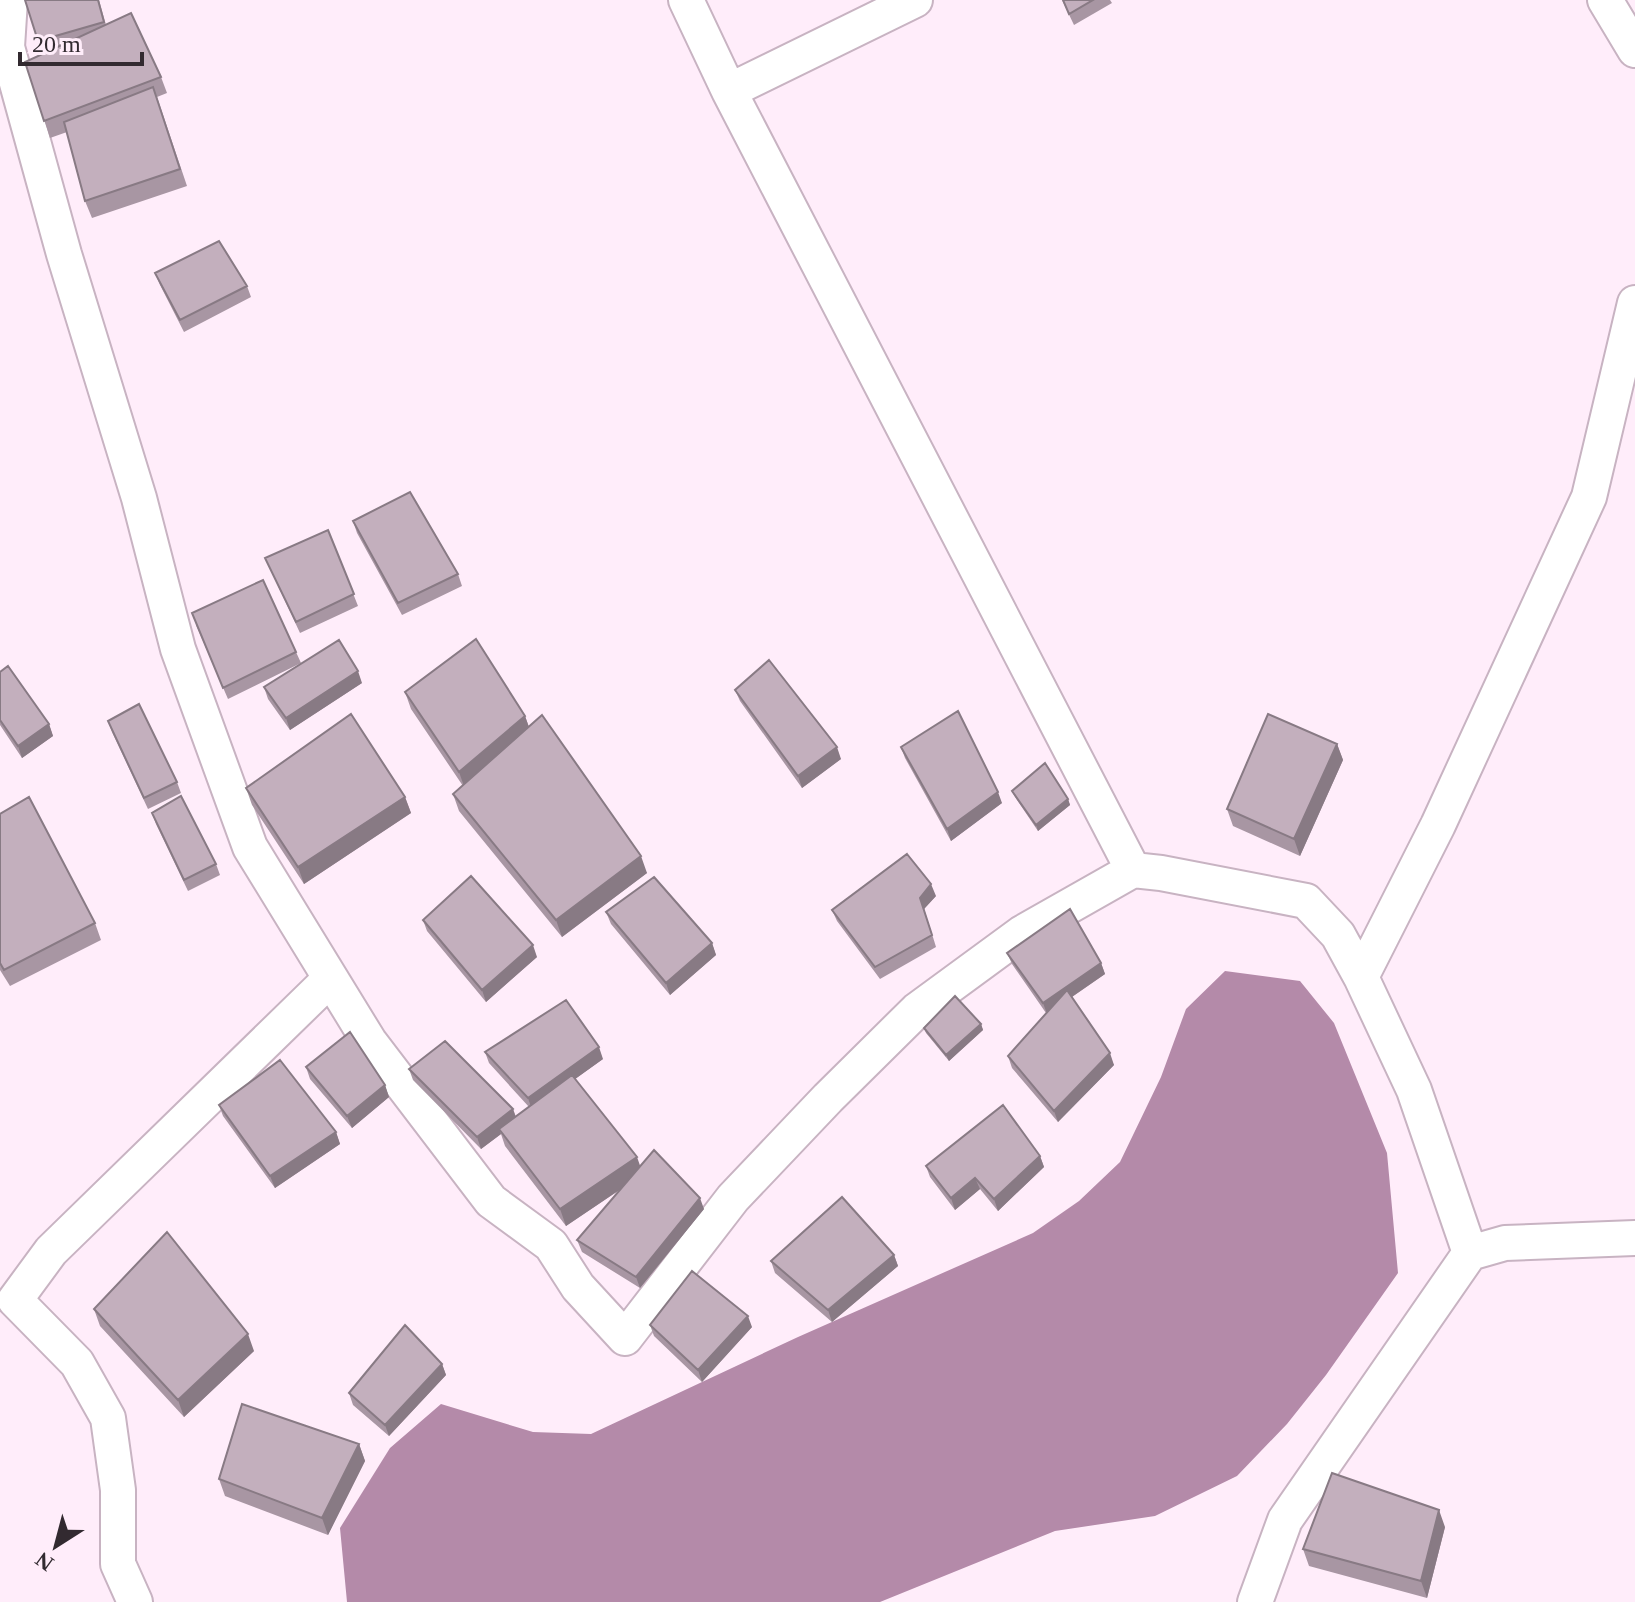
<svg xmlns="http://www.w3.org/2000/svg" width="1635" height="1602" viewBox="0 0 1635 1602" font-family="Georgia,serif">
	<rect width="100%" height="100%" fill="#ffedfa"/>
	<path fill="#b48aa9" d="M 1225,971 L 1300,981 L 1334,1023 L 1387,1153 L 1398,1273 L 1326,1375 L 1287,1424 L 1237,1476 L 1155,1516 L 1055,1531 L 880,1602 L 347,1602 L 340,1528 L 390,1448 L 441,1404 L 533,1432 L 591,1434 L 798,1337 L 1033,1233 L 1079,1201 L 1120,1162 L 1161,1077 L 1186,1009 Z"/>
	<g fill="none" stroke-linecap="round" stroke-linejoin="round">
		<g stroke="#c8b3c2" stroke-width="38">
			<path id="minor" d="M 10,0 L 7,47 L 64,254 L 139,498 L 178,649 L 250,847 L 369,1041 L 491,1201 L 551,1245 L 578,1287 L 625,1338 L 733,1198 L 828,1098 L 917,1010 L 1022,933 L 1133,870 L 1161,873 L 1306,901 L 1338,935 L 1361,977 L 1414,1090 L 1470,1253
				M 686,0 L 729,91 L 1133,870
				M 1605,0 L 1635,50
				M 729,91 L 915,0
				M 1361,977 L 1438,825 L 1589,497 L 1635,303
				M 135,1602 L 118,1564 L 118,1490 L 108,1418 L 77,1363 L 15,1300 L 51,1251 L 330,979
				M 1255,1602 L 1285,1520 L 1470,1253 L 1505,1243 L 1635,1238"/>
		</g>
		<use href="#minor" stroke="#fff" stroke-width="34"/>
	</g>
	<path fill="#a896a3" d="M 25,0 L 99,0 L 106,25 L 161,77 L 167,93 L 157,97 L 187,186 L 92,218 L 85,201 L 67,132 L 50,138 L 25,62 L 54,49 L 42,52 Z
		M 1062,0 L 1110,0 L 1112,3 L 1074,25 Z
		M 155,273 L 247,286 L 251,297 L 184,332 L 160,285 Z
		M 353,521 L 458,574 L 462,586 L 402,615 L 357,533 Z
		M 328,530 L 358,606 L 300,633 L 265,558 Z
		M 196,625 L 296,652 L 301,663 L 228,699 Z
		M 0,672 L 49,724 L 53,736 L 22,758 L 0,725 Z
		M 362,683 L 290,730 L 268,699 L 264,687 Z
		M 735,690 L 841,759 L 802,788 L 740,701 Z
		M 405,692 L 525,716 L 529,727 L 647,873 L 562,937 L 459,811 L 453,794 L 463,786 L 411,709 Z
		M 108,721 L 177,782 L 181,793 L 148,809 L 112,732 Z
		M 1337,744 L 1343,760 L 1300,856 L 1233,826 L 1227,809 Z
		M 901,747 L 1002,803 L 951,841 L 905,758 Z
		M 246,788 L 405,797 L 411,813 L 304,884 L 252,805 Z
		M 1012,791 L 1068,799 L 1070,805 L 1038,831 L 1015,797 Z
		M 152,813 L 216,864 L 220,875 L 188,891 L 156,824 Z
		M 0,814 L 95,923 L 101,940 L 10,986 L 0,970 Z
		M 936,896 L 924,909 L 936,947 L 880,979 L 837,921 L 832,910 Z
		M 606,912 L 712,943 L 716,955 L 670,995 L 611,924 Z
		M 423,920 L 537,957 L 486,1002 L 427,931 Z
		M 1007,953 L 1101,963 L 1105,974 L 1072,997 L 1114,1065 L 1058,1122 L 1012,1068 L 1008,1056 L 1046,1013 L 1012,964 Z
		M 981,1024 L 983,1030 L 949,1061 L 926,1033 L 924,1028 Z
		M 485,1052 L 603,1059 L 575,1079 L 640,1167 L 704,1209 L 640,1288 L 582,1252 L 577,1240 L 621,1189 L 566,1226 L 505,1146 L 501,1134 L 481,1149 L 413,1080 L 409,1069 L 513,1109 L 516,1117 L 529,1107 L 489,1063 Z
		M 306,1067 L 385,1085 L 389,1097 L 352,1128 L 310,1079 Z
		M 219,1105 L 336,1132 L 340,1144 L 275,1188 L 223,1116 Z
		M 1040,1156 L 1044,1167 L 998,1211 L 980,1189 L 955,1210 L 930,1177 L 926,1166 Z
		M 894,1255 L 898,1266 L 832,1322 L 775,1273 L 771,1261 Z
		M 94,1309 L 254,1351 L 184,1417 L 100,1326 Z
		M 650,1325 L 752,1327 L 702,1382 L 654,1336 Z
		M 442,1364 L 446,1375 L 389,1436 L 353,1405 L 349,1393 Z
		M 359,1444 L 365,1461 L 328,1535 L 225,1496 L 219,1479 Z
		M 1445,1527 L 1427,1598 L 1309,1566 L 1303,1549 Z"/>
	<path fill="#887a84" d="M 358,671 L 362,683 L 290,730 L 286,718 Z
		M 525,716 L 531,733 L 465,789 L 459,772 Z
		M 49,724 L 53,736 L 22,758 L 18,746 Z
		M 1337,744 L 1343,760 L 1300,856 L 1294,839 Z
		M 837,747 L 841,759 L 802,788 L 798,776 Z
		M 998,792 L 1002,803 L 951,841 L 947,829 Z
		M 405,797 L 411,813 L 304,884 L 298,867 Z
		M 1068,799 L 1070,805 L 1038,831 L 1036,825 Z
		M 641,856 L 647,873 L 562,937 L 556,920 Z
		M 931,884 L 936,896 L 924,909 L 936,947 L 920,898 Z
		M 712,943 L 716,955 L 670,995 L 666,983 Z
		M 533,945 L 537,957 L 486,1002 L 482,990 Z
		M 1101,963 L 1105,974 L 1047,1014 L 1043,1003 Z
		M 981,1024 L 983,1030 L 949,1061 L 946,1055 Z
		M 599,1047 L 603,1059 L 532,1110 L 528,1098 Z
		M 1110,1053 L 1114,1065 L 1058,1122 L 1054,1111 Z
		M 385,1085 L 389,1097 L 352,1128 L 347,1116 Z
		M 513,1109 L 517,1121 L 499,1129 L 501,1134 L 481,1149 L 477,1137 Z
		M 336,1132 L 340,1144 L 275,1188 L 270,1176 Z
		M 1040,1156 L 1044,1167 L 998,1211 L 994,1199 Z
		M 637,1157 L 643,1174 L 566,1226 L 560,1209 Z
		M 975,1178 L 980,1189 L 955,1210 L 951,1198 Z
		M 700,1198 L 704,1209 L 640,1288 L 636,1277 Z
		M 894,1255 L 898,1266 L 832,1322 L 828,1310 Z
		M 748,1316 L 752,1327 L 702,1382 L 698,1370 Z
		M 248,1334 L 254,1351 L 184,1417 L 178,1400 Z
		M 442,1364 L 446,1375 L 389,1436 L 385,1425 Z
		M 359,1444 L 365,1461 L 328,1535 L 322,1518 Z
		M 1439,1510 L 1445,1527 L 1427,1598 L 1421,1581 Z"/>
	<path fill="#c3afbd" stroke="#887a84" stroke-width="2" d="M 25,0 L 98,0 L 104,22 L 38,41 Z
		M 1063,0 L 1093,0 L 1069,14 Z
		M 131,13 L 161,77 L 44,121 L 25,62 Z
		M 153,87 L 180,169 L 85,201 L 64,122 Z
		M 219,241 L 247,286 L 180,320 L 155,273 Z
		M 410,492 L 458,574 L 398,603 L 353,521 Z
		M 328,530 L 354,594 L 296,622 L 265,558 Z
		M 263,580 L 296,652 L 223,688 L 192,613 Z
		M 476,639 L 525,716 L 459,772 L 405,692 Z
		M 339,640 L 358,671 L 286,718 L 264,687 Z
		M 769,660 L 837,747 L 798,776 L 735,690 Z
		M 8,666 L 49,724 L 18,746 L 0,720 L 0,672 Z
		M 139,704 L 177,782 L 144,798 L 108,721 Z
		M 958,711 L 998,792 L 947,829 L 901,747 Z
		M 351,714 L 405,797 L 298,867 L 246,788 Z
		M 1268,714 L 1337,744 L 1294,839 L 1227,809 Z
		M 542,715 L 641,856 L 556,920 L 453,794 Z
		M 1045,763 L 1068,799 L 1036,825 L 1012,791 Z
		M 181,796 L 216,864 L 184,880 L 152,813 Z
		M 29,797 L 95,923 L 4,970 L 0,963 L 0,814 Z
		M 907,854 L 931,884 L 920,898 L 932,935 L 875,967 L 832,910 Z
		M 471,876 L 533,945 L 482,990 L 423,920 Z
		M 654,877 L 712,943 L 666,983 L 606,912 Z
		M 1070,909 L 1101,963 L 1043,1003 L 1007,953 Z
		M 1067,990 L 1110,1053 L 1054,1111 L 1008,1056 Z
		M 955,996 L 981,1024 L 946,1055 L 924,1028 Z
		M 566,1000 L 599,1047 L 528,1098 L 485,1052 Z
		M 350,1032 L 385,1085 L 347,1116 L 306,1067 Z
		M 445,1041 L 513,1109 L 477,1137 L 409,1069 Z
		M 280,1060 L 336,1132 L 270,1176 L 219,1105 Z
		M 572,1075 L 637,1157 L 560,1209 L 499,1129 Z
		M 1003,1105 L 1040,1156 L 994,1199 L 975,1178 L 951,1198 L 926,1166 Z
		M 654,1150 L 700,1198 L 636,1277 L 577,1240 Z
		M 842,1197 L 894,1255 L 828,1310 L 771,1261 Z
		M 167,1232 L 248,1334 L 178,1400 L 94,1309 Z
		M 692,1271 L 748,1316 L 698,1370 L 650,1325 Z
		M 405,1325 L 442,1364 L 385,1425 L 349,1393 Z
		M 242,1404 L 359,1444 L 322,1518 L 219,1479 Z
		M 1332,1473 L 1439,1510 L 1421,1581 L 1303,1549 Z"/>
	<g transform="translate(56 1546) rotate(216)" stroke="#ffedfa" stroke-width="6" paint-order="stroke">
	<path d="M0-6L14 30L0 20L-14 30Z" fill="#322a30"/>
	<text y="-12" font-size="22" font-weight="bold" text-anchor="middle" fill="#322a30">N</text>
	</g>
	<path d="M20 52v12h122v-12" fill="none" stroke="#322a30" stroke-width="4"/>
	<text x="32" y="52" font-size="24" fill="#322a30" stroke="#ffedfa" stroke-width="6" paint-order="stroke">20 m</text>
</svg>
